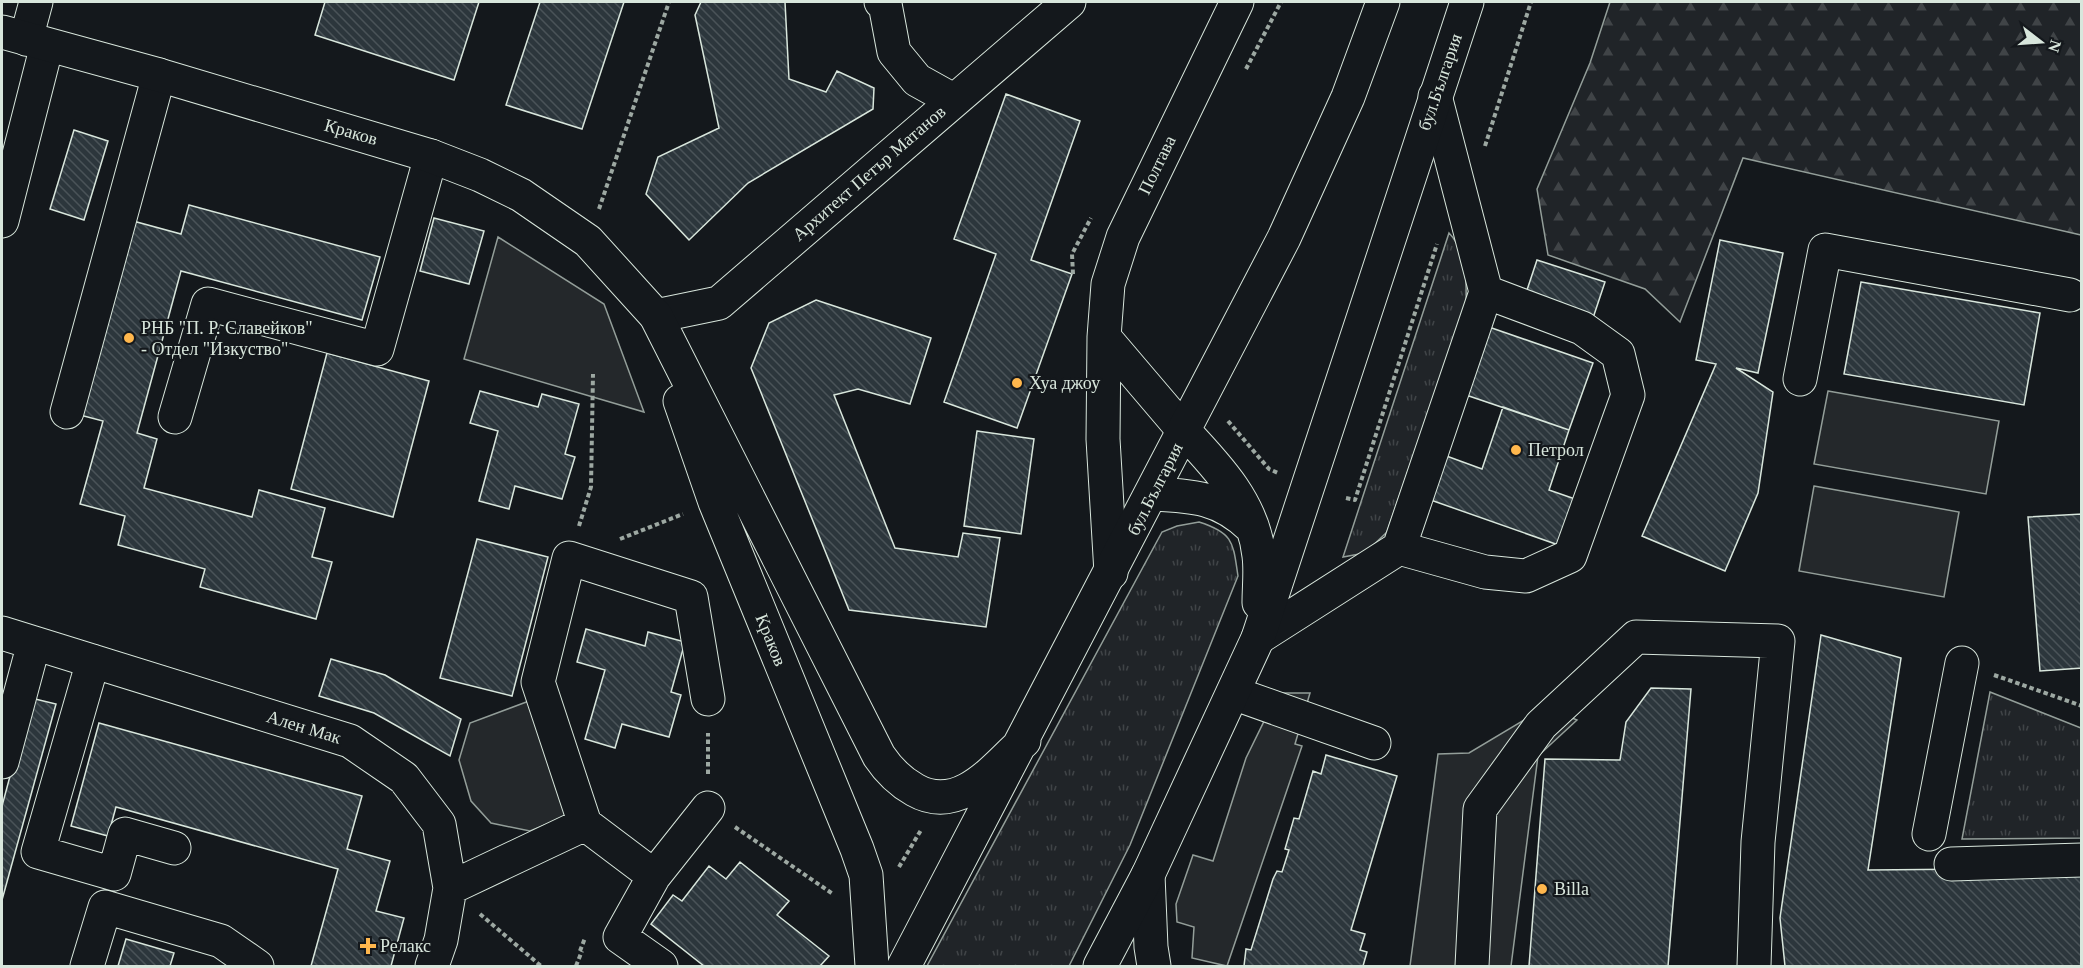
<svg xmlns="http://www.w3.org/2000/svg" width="2083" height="968" viewBox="0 0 2083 968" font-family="'Times New Roman',serif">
	<defs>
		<pattern id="grass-tufts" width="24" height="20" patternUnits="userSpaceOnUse" patternTransform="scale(1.5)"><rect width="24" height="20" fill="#202428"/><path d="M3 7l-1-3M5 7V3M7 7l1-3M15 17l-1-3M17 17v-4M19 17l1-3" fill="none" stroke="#404447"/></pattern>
		<pattern id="forest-firs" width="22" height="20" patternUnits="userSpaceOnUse" patternTransform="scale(1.5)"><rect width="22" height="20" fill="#202428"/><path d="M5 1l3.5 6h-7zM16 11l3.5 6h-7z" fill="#404447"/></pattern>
		<pattern id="building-back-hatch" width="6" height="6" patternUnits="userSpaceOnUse" patternTransform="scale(1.5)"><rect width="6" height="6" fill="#2c363c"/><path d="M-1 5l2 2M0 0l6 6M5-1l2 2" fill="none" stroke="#4a5358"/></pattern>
	</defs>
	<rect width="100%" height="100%" fill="#14181c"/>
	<path fill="url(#grass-tufts)" stroke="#939e99" stroke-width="1.5" d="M 1449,233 C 1465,249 1467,279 1466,302 L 1387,532 L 1365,553 L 1343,557 Z
		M 1199,522 C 1234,533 1233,543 1238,576 L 1130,845 L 1069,966 L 927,966 L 1162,532 L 1177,526 Z
		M 1990,692 L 2081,728 L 2081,838 L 1962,839 Z"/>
	<path fill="url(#forest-firs)" stroke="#939e99" stroke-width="1.5" d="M 1610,2 L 2081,2 L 2081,235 L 1743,158 L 1680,322 L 1645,289 L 1548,255 L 1537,189 L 1590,63 Z"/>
	<path fill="#24282b" stroke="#939e99" stroke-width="1.5" d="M 498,237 L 604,304 L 644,412 L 464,359 Z
		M 1828,391 L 1999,421 L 1986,494 L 1814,464 Z
		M 1814,486 L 1959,512 L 1944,597 L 1799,571 Z
		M 1282,693 L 1310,693 L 1295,744 L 1302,746 L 1227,966 L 1192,958 L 1194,927 L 1177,922 L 1176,904 L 1193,855 L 1213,861 L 1246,758 L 1274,701 Z
		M 529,701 L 567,816 L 530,831 L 491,823 L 471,801 L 459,760 L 470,723 Z
		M 1546,707 L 1577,720 L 1538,756 L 1511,966 L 1410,966 L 1438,754 L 1469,753 Z"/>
	<path fill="url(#building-back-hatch)" stroke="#d8e6dc" stroke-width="1.5" d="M 325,2 L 479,2 L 454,80 L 315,35 Z
		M 540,2 L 624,2 L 582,129 L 506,105 Z
		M 701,2 L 785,2 L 789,79 L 826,92 L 837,71 L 874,88 L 873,109 L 748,183 L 689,240 L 646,194 L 658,157 L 719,128 L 695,15 Z
		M 1006,94 L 1080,121 L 1031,260 L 1072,274 L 1017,428 L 944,402 L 996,254 L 954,239 Z
		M 74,130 L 108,141 L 84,220 L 50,209 Z
		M 189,205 L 380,257 L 362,320 L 181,271 L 137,433 L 157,439 L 144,488 L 252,517 L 259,490 L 325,508 L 312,557 L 332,562 L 316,619 L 200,587 L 205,569 L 118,545 L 125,516 L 80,504 L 103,421 L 80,415 L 133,221 L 181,234 Z
		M 434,218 L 484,231 L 469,284 L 420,271 Z
		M 1720,240 L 1783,253 L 1758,373 L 1736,368 L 1773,392 L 1758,493 L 1725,571 L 1642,536 L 1716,364 L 1696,360 Z
		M 1537,260 L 1605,282 L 1593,318 L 1525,296 Z
		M 1861,282 L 2040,313 L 2024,405 L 1844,374 Z
		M 816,300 L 931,338 L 910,404 L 858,389 L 834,395 L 895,548 L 958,557 L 963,533 L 1000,538 L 986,627 L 849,610 L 751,368 L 769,323 Z
		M 1486,326 L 1593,363 L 1569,430 L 1463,394 Z
		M 327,353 L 429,381 L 393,517 L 291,489 Z
		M 480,391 L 538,407 L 542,394 L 579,404 L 565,454 L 575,457 L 562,499 L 515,486 L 509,509 L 479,501 L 498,431 L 470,423 Z
		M 1503,407 L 1569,430 L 1549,490 L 1601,508 L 1584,554 L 1425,498 L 1441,454 L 1482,469 Z
		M 977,431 L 1034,439 L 1021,534 L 964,526 Z
		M 2082,514 L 2082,668 L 2040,671 L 2028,517 Z
		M 477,539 L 548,557 L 512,696 L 440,678 Z
		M 586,629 L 645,646 L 648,632 L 685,642 L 671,692 L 681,695 L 669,737 L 622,724 L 615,748 L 585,739 L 605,670 L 577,662 Z
		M 1821,635 L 1901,658 L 1868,870 L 2082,868 L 2082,966 L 1785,966 L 1780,918 Z
		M 331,659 L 385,675 L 461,719 L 450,756 L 374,713 L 319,696 Z
		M 1651,688 L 1691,689 L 1668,966 L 1529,966 L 1545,759 L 1620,760 L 1626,722 Z
		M 31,698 L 56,704 L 2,900 L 2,806 Z
		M 99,723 L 362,796 L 347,849 L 390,861 L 376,911 L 404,918 L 391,966 L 311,966 L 338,869 L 116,807 L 108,836 L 71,826 Z
		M 1326,755 L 1397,776 L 1351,930 L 1365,934 L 1360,950 L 1367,952 L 1363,966 L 1244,966 L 1246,949 L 1251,950 L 1273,879 L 1277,871 L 1282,872 L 1289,850 L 1285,849 L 1294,818 L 1299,819 L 1313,771 L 1321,774 Z
		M 740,862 L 789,901 L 777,915 L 829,956 L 820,966 L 704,966 L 651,924 L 673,895 L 682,901 L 709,866 L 726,879 Z
		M 126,939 L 174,953 L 170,966 L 118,966 Z"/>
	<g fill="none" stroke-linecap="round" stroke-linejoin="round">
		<g stroke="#d8e6dc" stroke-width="35">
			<path id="minor" d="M 881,2 L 885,4 L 894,52 L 917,80 L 953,100
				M 26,39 L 36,2
				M 2,221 L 47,45
				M 656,316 L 719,303 L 1069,2
				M 1104,337 L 1184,431
				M 1800,379 L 1825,250 L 2070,295
				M 67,412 L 159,75
				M 175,417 L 208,304 L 377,349 L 431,156
				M 1399,548 L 1485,572 L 1526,576 L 1570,556 L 1628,395 L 1618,354 L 1582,328 L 1486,292
				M 1111,573 L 1103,439 L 1104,337 L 1108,284 L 1123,237 L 1237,2
				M 2,633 L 350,741 L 404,778 L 439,824 L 450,888 L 441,940 L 432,966
				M 1258,638 L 1399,548 L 1486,292 L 1435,96
				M 93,661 L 38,852 L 114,874 L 125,834 L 174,848
				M 1233,693 L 1374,743
				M 2,762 L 34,643
				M 585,824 L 538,682 L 569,558 L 691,597 L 708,699
				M 1929,834 L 1962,663
				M 1951,864 L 2082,860
				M 1148,875 L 1151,947 L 1154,966
				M 654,876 L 620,937 L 661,966
				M 450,888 L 585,824 L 654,876 L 708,808
				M 87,966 L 105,907 L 221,941 L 257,966
				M 1472,966 L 1480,809 L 1541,725 L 1636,637 L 1778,641 L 1758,842 L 1754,966"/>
		</g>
		<g stroke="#d8e6dc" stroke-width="35">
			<path id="major" d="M 2,32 L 159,75 L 431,156 L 480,175 L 521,195 L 588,241 L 656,316 L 879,756 C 889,771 899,781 915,790 C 959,815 995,768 1024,741
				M 680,401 L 715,502 L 857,849 L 866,875 L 872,966
				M 1184,431 C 1218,467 1254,505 1259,556 C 1261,571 1259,587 1259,603
				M 1152,494 C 1193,496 1220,497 1251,527
				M 904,966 L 1284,238 L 1348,97 L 1383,2
				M 1100,966 L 1148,875 L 1258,638 L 1467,2"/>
		</g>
		<path stroke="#9da8a2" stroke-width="4" stroke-dasharray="4.5 3" stroke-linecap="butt" d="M 1246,69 L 1281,2
			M 1485,146 L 1531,2
			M 599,209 L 669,2
			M 1073,274 L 1072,254 L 1091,218
			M 1228,421 L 1269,469 L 1278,473
			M 1346,498 L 1355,500 L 1437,244
			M 579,526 L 591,487 L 593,374
			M 620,539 L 683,514
			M 1994,675 L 2082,706
			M 708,774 L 708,733
			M 735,827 L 833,894
			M 899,867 L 921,830
			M 480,914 L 541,966
			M 580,951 L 585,938
			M 576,966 L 582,951"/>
		<use href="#minor" stroke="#14181c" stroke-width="33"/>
		<use href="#major" stroke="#14181c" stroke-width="33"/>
	</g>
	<g fill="#ffb74d" stroke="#14181c" stroke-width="2">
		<circle cx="129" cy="338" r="6"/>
		<circle cx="1017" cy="383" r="6"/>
		<circle cx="1516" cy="450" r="6"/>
		<circle cx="1542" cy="889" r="6"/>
		<path d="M365 937h6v6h6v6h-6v6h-6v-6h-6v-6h6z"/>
	</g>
	<g text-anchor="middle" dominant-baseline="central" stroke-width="4.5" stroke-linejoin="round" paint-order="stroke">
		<g font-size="18" fill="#d8e6dc" stroke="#14181c">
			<text transform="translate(1440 82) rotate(-71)">бул.България</text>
			<text transform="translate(351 132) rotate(16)">Краков</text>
			<text transform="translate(1157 165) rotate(-64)">Полтава</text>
			<text transform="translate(869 173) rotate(-41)">Архитект Петър Матанов</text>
			<text transform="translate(1155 489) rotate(-63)">бул.България</text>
			<text transform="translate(771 640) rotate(68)">Краков</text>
			<text transform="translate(304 727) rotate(17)">Ален Мак</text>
		</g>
		<g font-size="18" fill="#d8e6dc" stroke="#14181c" text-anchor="start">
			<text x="141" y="328">РНБ "П. Р. Славейков"<tspan x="141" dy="21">- Отдел "Изкуство"</tspan></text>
			<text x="1029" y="383">Хуа джоу</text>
			<text x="1528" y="450">Петрол</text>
			<text x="1554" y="889">Billa</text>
			<text x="380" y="946">Релакс</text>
		</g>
	</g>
	<rect width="2083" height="968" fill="none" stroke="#d8e6dc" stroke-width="6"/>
	<g transform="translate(2041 42) rotate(107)" stroke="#14181c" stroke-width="4.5" paint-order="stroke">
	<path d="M0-4.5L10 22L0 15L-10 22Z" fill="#d8e6dc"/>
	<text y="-9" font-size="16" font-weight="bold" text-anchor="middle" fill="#d8e6dc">N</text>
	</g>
</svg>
